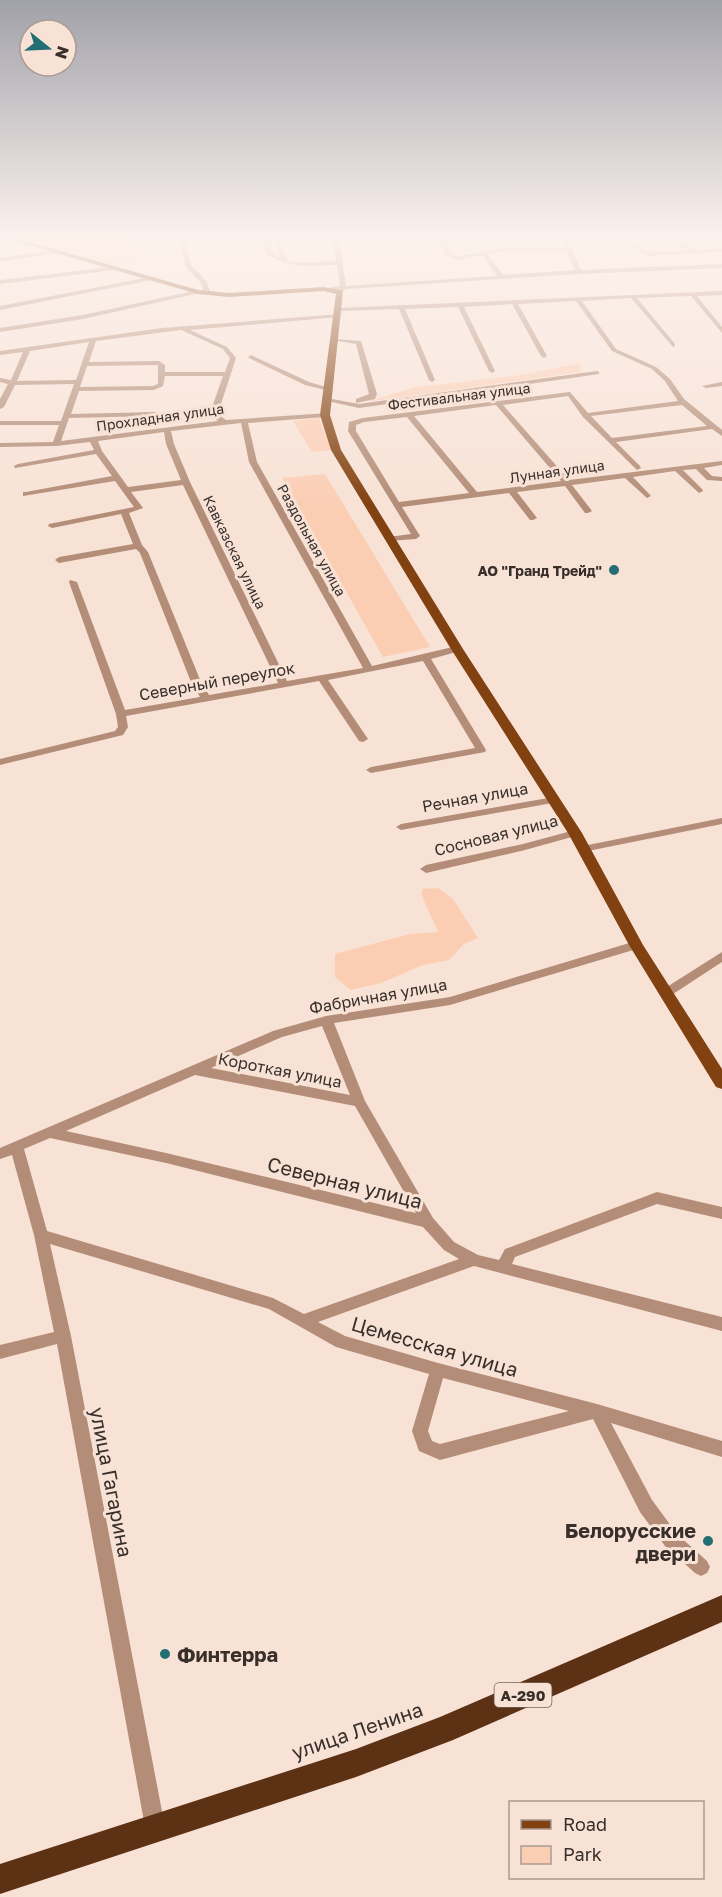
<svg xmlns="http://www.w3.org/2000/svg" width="722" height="1897" viewBox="0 0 722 1897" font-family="'Golos Text',sans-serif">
	<rect width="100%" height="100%" fill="#f8e2d6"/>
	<path fill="#fbceb4" d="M 16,239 L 130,239 L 127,246 L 144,258 L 108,265 Z
		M 580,363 L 581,372 L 366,402 L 416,387 L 521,375 Z
		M 319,418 L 332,450 L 312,452 L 293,421 Z
		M 325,474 L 430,647 L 383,657 L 282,478 Z
		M 438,888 L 453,899 L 478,938 L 464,944 L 449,960 L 423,965 L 381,983 L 351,990 L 335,977 L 335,954 L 410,934 L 438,932 L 422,896 L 422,889 Z"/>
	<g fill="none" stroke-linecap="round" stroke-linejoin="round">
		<path fill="#b38d77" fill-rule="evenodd" d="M 19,239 L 21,242 L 0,246 L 0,242 Z
			M 179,239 L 185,239 L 191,265 L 206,281 L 210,291 L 207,294 L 203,294 C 206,281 189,275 185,263 C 182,255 181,247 179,239 Z
			M 266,239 L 272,239 L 271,251 L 280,257 L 275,247 L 278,239 L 284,239 L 281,247 L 288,261 L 300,263 L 336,261 L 333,239 L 339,239 L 346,286 L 497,276 L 482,255 L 457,260 L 446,255 L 440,239 L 446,239 L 451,253 L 458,256 L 509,247 L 565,248 L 561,239 L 567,239 L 581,270 L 722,264 L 722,268 L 579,274 L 345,289 L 340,295 L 337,293 L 338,290 L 324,291 L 321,289 L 340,286 L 337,265 C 310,266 287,269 265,252 ZM 509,251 L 567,252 L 575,270 L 503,275 L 487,254 Z
			M 621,239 L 628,239 L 649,252 L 687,250 L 672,239 L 679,239 L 695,250 L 722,248 L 722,252 L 648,256 Z
			M 56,250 L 58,253 L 0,262 L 0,258 Z
			M 112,267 L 114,270 L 0,284 L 0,280 Z
			M 150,277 L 152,280 L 0,310 L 0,306 Z
			M 198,290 L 200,293 L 83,319 L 0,332 L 0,328 L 83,315 Z
			M 722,291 L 722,295 L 697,296 L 722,327 L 722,333 L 691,296 L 637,298 L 675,344 L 675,346 L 673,347 L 631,298 L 582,301 L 616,349 L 656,367 L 670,379 L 684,399 L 722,430 L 722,436 L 712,429 L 616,442 L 640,466 L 641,468 L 637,470 L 583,417 L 568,396 L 503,405 L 569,480 L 722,461 L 722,465 L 704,468 L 712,476 L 722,477 L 722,481 L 707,480 L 696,469 L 683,470 L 702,489 L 703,491 L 699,493 L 675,471 L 633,477 L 651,496 L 647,498 L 625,478 L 572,485 L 592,511 L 588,513 L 585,513 L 565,486 L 517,492 L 537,518 L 533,520 L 530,520 L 509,493 L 402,507 L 420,536 L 416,539 L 388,541 L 388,537 L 411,534 L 348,431 L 349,422 L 363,418 L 570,392 L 588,413 L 678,401 L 665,381 L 652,369 L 612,351 L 576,301 L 518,304 L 547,356 L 544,358 L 541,356 L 512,304 L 464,307 L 495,371 L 492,373 L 489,371 L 458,307 L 405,309 L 435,380 L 432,382 L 429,380 L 399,309 L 340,311 L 337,309 L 338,308 ZM 496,405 L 561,481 L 477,492 L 414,416 ZM 682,405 L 707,426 L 612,438 L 591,416 ZM 407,417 L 469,493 L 399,502 L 356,431 L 356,425 L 364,422 Z
			M 341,314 L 342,315 L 339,317 L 190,330 L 227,347 L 236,358 L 219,410 L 219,415 L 226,420 L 328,413 L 328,417 L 325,417 L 248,423 L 257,462 L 372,666 L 457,646 L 460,647 L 460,651 L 431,659 L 486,750 L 485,752 L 371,773 L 366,770 L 371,767 L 475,748 L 423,661 L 328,680 L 368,739 L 363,742 L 359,741 L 319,681 L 126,716 L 128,727 L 123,735 L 0,765 L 0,759 L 115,731 L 118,727 L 116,714 L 69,582 L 70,580 L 77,582 L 125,710 L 200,697 L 191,682 L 140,553 L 136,549 L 59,563 L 55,560 L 59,557 L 133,544 L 121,514 L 52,528 L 48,526 L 49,524 L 134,507 L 115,481 L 23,496 L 23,492 L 26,492 L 112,476 L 96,454 L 15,468 L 14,466 L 18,464 L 94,450 L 90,442 L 56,446 L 0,447 L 0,443 L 53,442 L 59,425 L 0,425 L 0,421 L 61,421 L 74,384 L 15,385 L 4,407 L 0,409 L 0,399 L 8,384 L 0,382 L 0,378 L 11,380 L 23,352 L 0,355 L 0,351 L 162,328 ZM 181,330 L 223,349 L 230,358 L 225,372 L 165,372 L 165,365 L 159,361 L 89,362 L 96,341 ZM 89,342 L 76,380 L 17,381 L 30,351 ZM 158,365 L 158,384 L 153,386 L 80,387 L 87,366 ZM 165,376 L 223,376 L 211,410 L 212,416 L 218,421 L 61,441 L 69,418 L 155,416 L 159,414 L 155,412 L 71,414 L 79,391 L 154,390 L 163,386 ZM 241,423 L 249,462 L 363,668 L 287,681 L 190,482 L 174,444 L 171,431 ZM 164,432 L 166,444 L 181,480 L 128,487 L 102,451 L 98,441 ZM 183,485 L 278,683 L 209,695 L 201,682 L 148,552 L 142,545 L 129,513 L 143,508 L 131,492 Z
			M 333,339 L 361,341 L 377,394 L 375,399 L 356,403 L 356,399 L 369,394 L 356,344 L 332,340 Z
			M 251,355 L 309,382 L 333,389 L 329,391 L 305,385 L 249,358 L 248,357 Z
			M 597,371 L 599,372 L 599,374 L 359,408 L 323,400 L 327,398 L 359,404 Z
			M 722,382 L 722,386 L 706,388 L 702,386 Z
			M 554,797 L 559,800 L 558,802 L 401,830 L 396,827 L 401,824 Z
			M 722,818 L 722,824 L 583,852 L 577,849 L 583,846 Z
			M 575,830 L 580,833 L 579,835 L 525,850 L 426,873 L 420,869 L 426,865 L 523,844 Z
			M 636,941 L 640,942 L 642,945 L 640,948 L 450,1005 L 334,1023 L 365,1101 L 433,1218 L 454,1242 L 478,1255 L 499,1260 L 505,1249 L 657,1192 L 722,1207 L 722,1219 L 657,1204 L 515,1257 L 512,1264 L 722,1317 L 722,1331 L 474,1266 L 318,1322 L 345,1336 L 438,1363 L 597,1404 L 722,1441 L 722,1457 L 611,1423 L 652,1500 L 677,1534 L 707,1561 L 710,1567 L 707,1573 L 701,1576 L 695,1573 L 665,1546 L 640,1512 L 593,1419 L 440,1460 L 419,1451 L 412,1431 L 429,1374 L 336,1347 L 269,1309 L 50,1244 L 71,1336 L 165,1827 L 162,1834 L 155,1837 L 148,1834 L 145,1827 L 57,1344 L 0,1359 L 0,1345 L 54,1332 L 34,1235 L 12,1155 L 0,1159 L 0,1148 L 273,1031 L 326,1016 L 450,997 ZM 322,1026 L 350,1095 L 211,1068 L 282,1037 ZM 195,1075 L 355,1106 L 416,1213 L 166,1153 L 66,1131 ZM 50,1138 L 166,1163 L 423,1227 L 444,1250 L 459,1259 L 304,1314 L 273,1298 L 47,1231 L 24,1149 ZM 443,1378 L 569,1411 L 440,1444 L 432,1441 L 428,1431 Z
			M 722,952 L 722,962 L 670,996 L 662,996 L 660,993 L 662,990 Z"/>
		<path fill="#824110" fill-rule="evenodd" d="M 7,239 L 19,239 L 198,290 L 229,293 L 324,287 L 343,291 L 330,415 L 341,450 L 463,649 L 582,833 L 643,945 L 722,1069 L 722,1089 L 716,1087 L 629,945 L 568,833 L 451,649 L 331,450 L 320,415 L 336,294 L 324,291 L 229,297 L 198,294 Z"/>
		<path fill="#5d3114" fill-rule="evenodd" d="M 722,1595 L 722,1622 L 453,1740 L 356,1777 L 0,1894 L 0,1864 L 356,1749 L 440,1717 Z"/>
	</g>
	<linearGradient id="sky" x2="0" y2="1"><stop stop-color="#a1a1aa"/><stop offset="0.47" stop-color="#fcf2ed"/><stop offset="1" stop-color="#fcf2ed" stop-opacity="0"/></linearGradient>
	<rect width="722" height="505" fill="url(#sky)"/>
	<g fill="#236e73" stroke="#f8e2d6" stroke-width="2">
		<circle cx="614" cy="570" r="6"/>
		<circle cx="708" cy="1541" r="6"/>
		<circle cx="165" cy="1654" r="6"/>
	</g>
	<g text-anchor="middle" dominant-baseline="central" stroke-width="6" stroke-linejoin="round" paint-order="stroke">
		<g font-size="14" fill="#382f2b" stroke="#f8e2d6">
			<text transform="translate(459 396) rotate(-7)">Фестивальная улица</text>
			<text transform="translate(160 417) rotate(-8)">Прохладная улица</text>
			<text transform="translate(557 471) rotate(-8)">Лунная улица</text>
			<text transform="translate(312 540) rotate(61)">Раздольная улица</text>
			<text transform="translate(235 552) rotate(64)">Кавказская улица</text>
		</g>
		<g font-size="14" font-weight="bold" fill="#382f2b" stroke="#f8e2d6" text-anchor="end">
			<text x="602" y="570">АО "Гранд Трейд"</text>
		</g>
		<rect fill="#f8e2d6" stroke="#72655e" stroke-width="1.5" x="494.5" y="1683" width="57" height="24" rx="4.5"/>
		<g font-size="15" font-weight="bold" fill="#382f2b">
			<text x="523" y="1695">А-290</text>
		</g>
		<g font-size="16" fill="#382f2b" stroke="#f8e2d6">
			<text transform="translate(217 681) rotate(-10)">Северный переулок</text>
			<text transform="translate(475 797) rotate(-10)">Речная улица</text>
			<text transform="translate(496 835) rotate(-14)">Сосновая улица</text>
			<text transform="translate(378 996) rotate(-10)">Фабричная улица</text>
			<text transform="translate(280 1070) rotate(11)">Короткая улица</text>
		</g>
		<g font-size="20" fill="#382f2b" stroke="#f8e2d6">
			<text transform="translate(345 1182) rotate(14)">Северная улица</text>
			<text transform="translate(435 1346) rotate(16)">Цемесская улица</text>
			<text transform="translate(112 1482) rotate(79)">улица Гагарина</text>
			<text transform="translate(357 1730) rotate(-19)">улица Ленина</text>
		</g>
		<g font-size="20" font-weight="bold" fill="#382f2b" stroke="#f8e2d6" text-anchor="end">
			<text x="696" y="1530">Белорусские<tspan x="696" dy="23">двери</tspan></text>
			<text x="177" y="1654" text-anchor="start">Финтерра</text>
		</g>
	</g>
	<rect x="509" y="1801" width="195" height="78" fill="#f8e2d6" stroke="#ab9a92" stroke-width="1.5"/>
	<rect x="521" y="1820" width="30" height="9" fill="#824110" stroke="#ab9a92" stroke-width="1.5"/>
	<text x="563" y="1831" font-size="18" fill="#382f2b">Road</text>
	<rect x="521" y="1846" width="30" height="18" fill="#fbceb4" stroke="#ab9a92" stroke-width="1.5"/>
	<text x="563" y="1861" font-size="18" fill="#382f2b">Park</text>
	<g transform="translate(48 48) rotate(108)"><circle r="28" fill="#f8e2d6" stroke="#ab9a92" stroke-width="1.5"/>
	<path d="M0-4.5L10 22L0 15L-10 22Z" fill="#236e73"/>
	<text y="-9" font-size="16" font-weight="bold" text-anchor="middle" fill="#382f2b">N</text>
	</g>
</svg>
